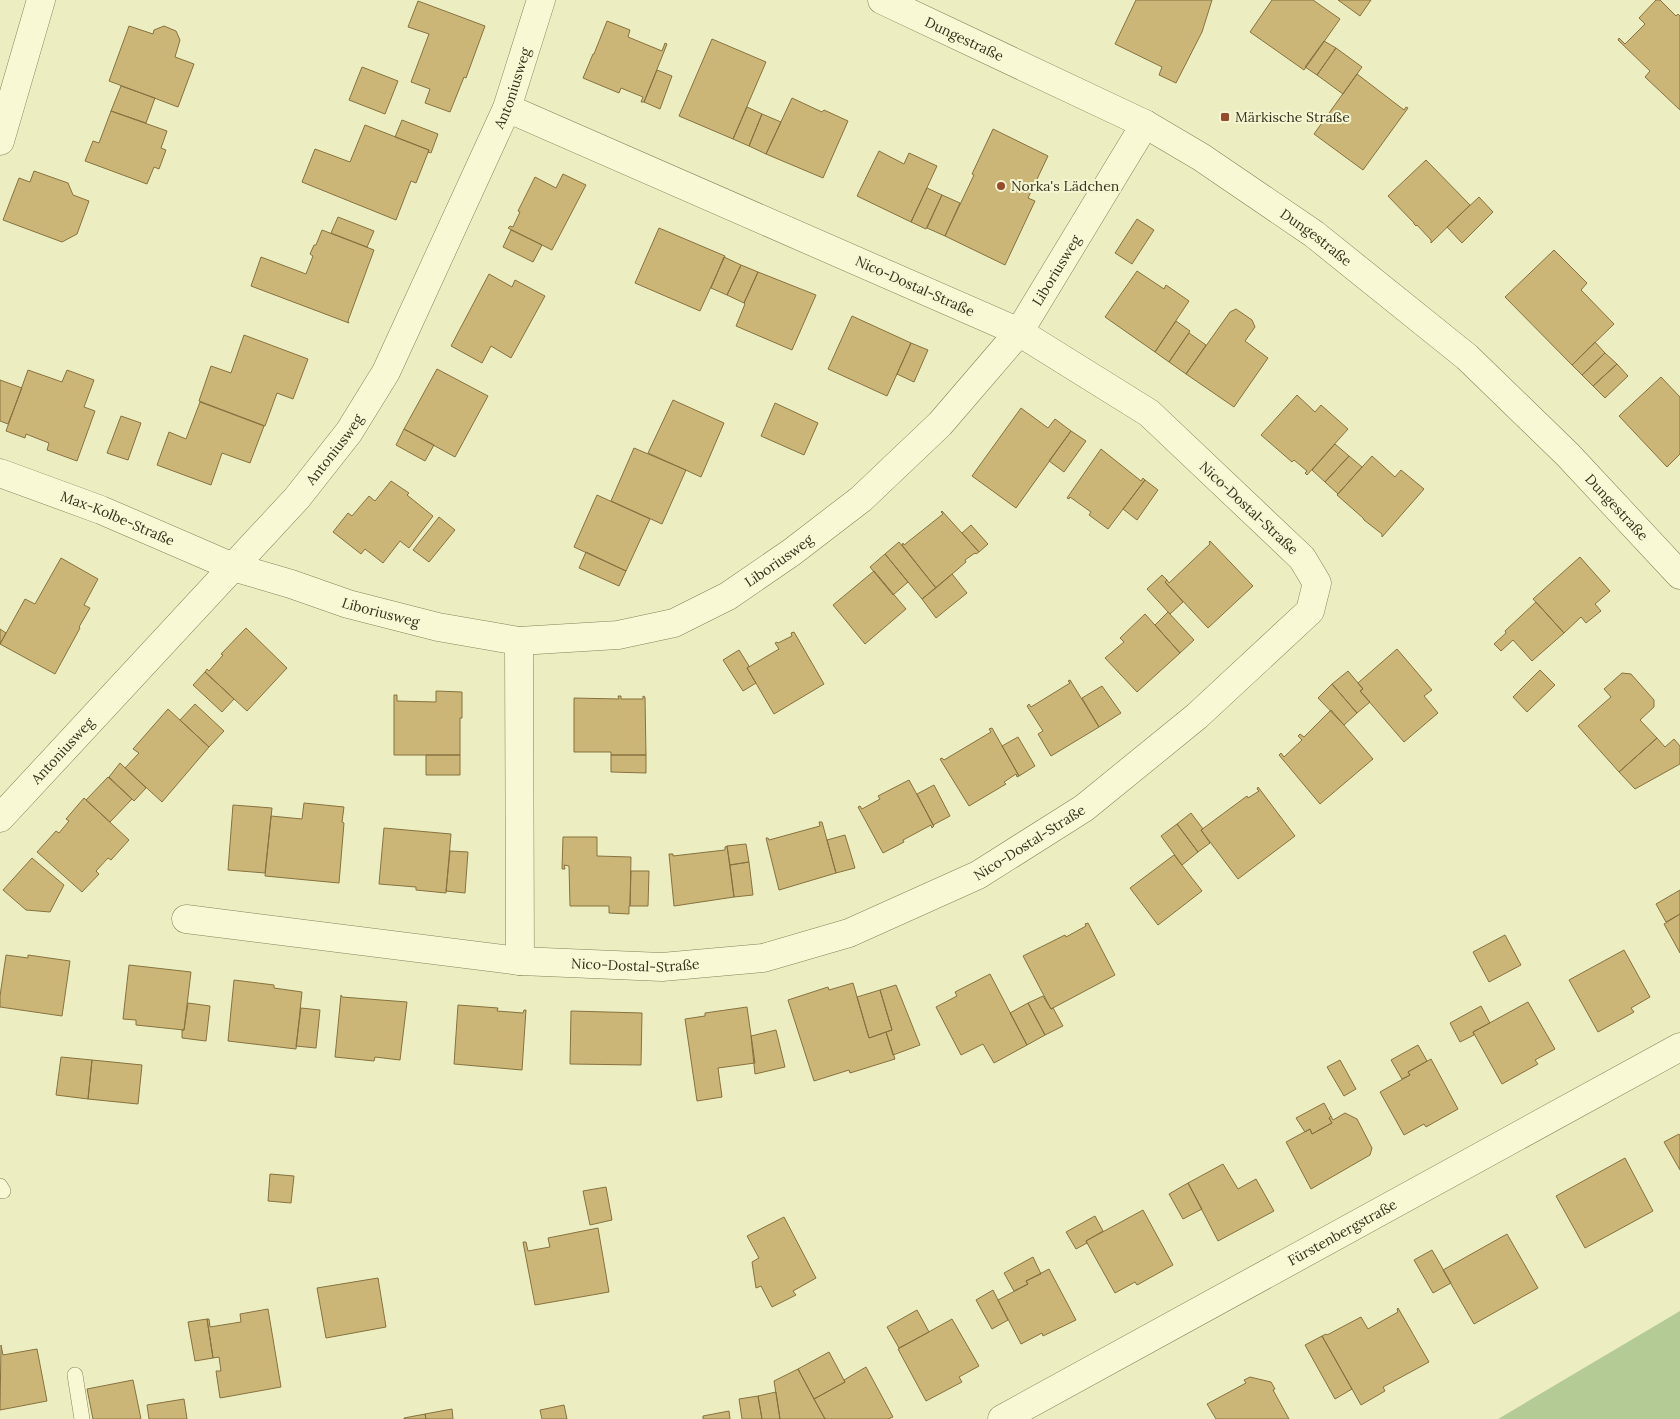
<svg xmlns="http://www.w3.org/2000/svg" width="1680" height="1419" viewBox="0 0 1680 1419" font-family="Lora,serif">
	<rect width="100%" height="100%" fill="#eceec1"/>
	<path fill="#b4cb95" d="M 1680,1311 L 1680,1419 L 1498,1419 Z"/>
	<path fill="#ccb677" stroke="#86723f" d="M 1136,0 L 1212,0 L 1202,32 L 1176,83 L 1159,75 L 1162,67 L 1115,44 Z
		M 1272,0 L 1313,0 L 1340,19 L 1304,70 L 1250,32 Z
		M 1338,0 L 1371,0 L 1360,16 Z
		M 1656,0 L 1660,0 L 1676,16 L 1678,14 L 1680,16 L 1680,110 L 1645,77 L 1650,71 L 1618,40 L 1619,38 L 1625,44 L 1645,24 L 1639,18 Z
		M 418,1 L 485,26 L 466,78 L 464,77 L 450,112 L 425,103 L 430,89 L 411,82 L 429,34 L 408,27 Z
		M 607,21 L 630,30 L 628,37 L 662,51 L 665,43 L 667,44 L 644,102 L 641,102 L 643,97 L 621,88 L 619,93 L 583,78 L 593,54 L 594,54 Z
		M 129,26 L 153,34 L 154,30 L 164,26 L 176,31 L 180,40 L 175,57 L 194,64 L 178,107 L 109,81 Z
		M 712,39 L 766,62 L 733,139 L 679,116 Z
		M 1324,41 L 1336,48 L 1317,75 L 1305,67 Z
		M 1336,48 L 1362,67 L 1343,94 L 1317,75 Z
		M 362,67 L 398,81 L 385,114 L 349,100 Z
		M 657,70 L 672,76 L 660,109 L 644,102 Z
		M 1357,74 L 1404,110 L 1406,107 L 1408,108 L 1363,170 L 1314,134 Z
		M 121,86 L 155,98 L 146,123 L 111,111 Z
		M 792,98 L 822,112 L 824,110 L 848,121 L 823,178 L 766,154 Z
		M 747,107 L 762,114 L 749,146 L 733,139 Z
		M 111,111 L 167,131 L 161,148 L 166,150 L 159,169 L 154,167 L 147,184 L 85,161 L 93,141 L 99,143 Z
		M 762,114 L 781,122 L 766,154 L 749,146 Z
		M 402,120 L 438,134 L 431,153 L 428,152 L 429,150 L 395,137 Z
		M 365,125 L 429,150 L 416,183 L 411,181 L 396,220 L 302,182 L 315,149 L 350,162 Z
		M 993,129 L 1048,156 L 1028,198 L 1035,201 L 1005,265 L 945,236 L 974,175 L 972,174 Z
		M 879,151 L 904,164 L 909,153 L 937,166 L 911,222 L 857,196 Z
		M 1426,160 L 1470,205 L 1431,243 L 1431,240 L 1417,225 L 1416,226 L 1414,224 L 1414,223 L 1388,196 Z
		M 34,171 L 68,183 L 73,195 L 89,201 L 77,234 L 62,242 L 3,220 L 19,178 L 30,182 Z
		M 563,174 L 586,185 L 552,250 L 508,228 L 510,226 L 513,227 L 520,212 L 518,211 L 535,177 L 556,188 Z
		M 927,188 L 942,195 L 926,229 L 911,222 Z
		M 942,195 L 960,203 L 945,236 L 927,228 Z
		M 1479,197 L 1493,212 L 1462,243 L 1447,227 Z
		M 338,217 L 374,231 L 367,247 L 331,233 Z
		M 1137,219 L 1154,230 L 1132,264 L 1115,253 Z
		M 659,228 L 725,256 L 700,311 L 635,283 Z
		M 322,230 L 374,250 L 348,321 L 349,323 L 251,286 L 261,257 L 306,274 L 313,256 L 310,254 L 314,245 L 316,245 Z
		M 511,230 L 542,245 L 533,262 L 503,247 Z
		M 1554,250 L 1587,283 L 1581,290 L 1614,324 L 1572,365 L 1505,297 Z
		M 724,257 L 741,265 L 727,295 L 711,288 Z
		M 741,265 L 758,272 L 744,303 L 727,295 Z
		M 1137,271 L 1164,289 L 1166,285 L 1189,301 L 1155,352 L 1105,317 Z
		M 758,272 L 816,295 L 792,350 L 736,326 L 745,304 L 744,303 Z
		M 489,274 L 512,287 L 515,280 L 545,296 L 511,358 L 491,346 L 482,363 L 451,346 Z
		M 1236,309 L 1252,320 L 1255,327 L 1245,341 L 1268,358 L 1234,407 L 1186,374 L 1230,312 Z
		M 852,316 L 911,343 L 887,396 L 828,369 Z
		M 1176,321 L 1190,331 L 1169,362 L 1155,352 Z
		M 1189,333 L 1206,345 L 1186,374 L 1169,362 Z
		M 244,335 L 308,359 L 293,399 L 277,393 L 265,426 L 199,401 L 211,366 L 231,373 Z
		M 1595,342 L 1605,353 L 1582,375 L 1572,365 Z
		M 911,343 L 928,350 L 914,382 L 897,374 Z
		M 1605,353 L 1617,364 L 1593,386 L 1582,375 Z
		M 1617,364 L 1628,376 L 1605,398 L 1593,386 Z
		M 437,369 L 488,396 L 455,457 L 404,429 Z
		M 28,370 L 62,382 L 67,370 L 94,380 L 84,407 L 95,411 L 77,461 L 47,450 L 49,443 L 26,434 L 25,438 L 6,431 Z
		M 1661,377 L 1680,397 L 1680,454 L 1667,467 L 1619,416 Z
		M 0,380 L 22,388 L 8,424 L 0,421 Z
		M 1297,395 L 1315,412 L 1321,405 L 1348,429 L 1307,475 L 1305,473 L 1307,471 L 1294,460 L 1292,462 L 1261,435 Z
		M 673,400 L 724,423 L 701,477 L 648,453 Z
		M 200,402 L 264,426 L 250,463 L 222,453 L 211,485 L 157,465 L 169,432 L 186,439 Z
		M 775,403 L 818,423 L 804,455 L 761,436 Z
		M 1021,408 L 1048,428 L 1055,419 L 1071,431 L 1016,508 L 972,476 Z
		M 121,416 L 141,423 L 128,460 L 107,453 Z
		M 404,429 L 434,445 L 425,461 L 396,445 Z
		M 1071,431 L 1086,441 L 1064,472 L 1049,461 Z
		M 1335,444 L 1349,456 L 1325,482 L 1312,470 Z
		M 634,448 L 686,470 L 662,524 L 611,501 Z
		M 1101,449 L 1141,481 L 1143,478 L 1145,480 L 1108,529 L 1089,515 L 1091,512 L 1070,497 L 1069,499 L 1067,498 Z
		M 1349,456 L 1362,467 L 1338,494 L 1325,482 Z
		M 1372,456 L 1395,477 L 1401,470 L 1424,489 L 1382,537 L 1382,534 L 1364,520 L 1363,518 L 1337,495 Z
		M 1145,480 L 1158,490 L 1137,520 L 1123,509 Z
		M 391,481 L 409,493 L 407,495 L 433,516 L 409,548 L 400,541 L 383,563 L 365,549 L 361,554 L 333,532 L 348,513 L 352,516 L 369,496 L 375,501 Z
		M 597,495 L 650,519 L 626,571 L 574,547 Z
		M 942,511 L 979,552 L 976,554 L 975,553 L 965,560 L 966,562 L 936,588 L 902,545 L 903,543 L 904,545 L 943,514 L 941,512 Z
		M 439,517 L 455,530 L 429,562 L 413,550 Z
		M 971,525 L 988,544 L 979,552 L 962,533 Z
		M 1210,541 L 1253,586 L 1208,628 L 1165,582 L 1167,580 L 1169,583 L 1210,544 L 1209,542 Z
		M 899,542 L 936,588 L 922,599 L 885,554 Z
		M 586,552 L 626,571 L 619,586 L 579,568 Z
		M 885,554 L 908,582 L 893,595 L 870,567 Z
		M 1580,557 L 1610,591 L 1595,604 L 1601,611 L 1586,623 L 1581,617 L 1564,633 L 1533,599 Z
		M 61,558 L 98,579 L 84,605 L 90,608 L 79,627 L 80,628 L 55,674 L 0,644 L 25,599 L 35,604 Z
		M 874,571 L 906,609 L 865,644 L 833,605 Z
		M 952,574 L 967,593 L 936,618 L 922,599 Z
		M 1162,575 L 1167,580 L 1165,582 L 1183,602 L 1170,614 L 1147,589 Z
		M 1536,602 L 1564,633 L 1532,661 L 1513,640 L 1501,651 L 1494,644 L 1506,633 L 1505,631 Z
		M 1168,612 L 1194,640 L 1180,653 L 1155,625 Z
		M 1145,614 L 1180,653 L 1137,692 L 1105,658 L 1124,642 L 1120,638 Z
		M 246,628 L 287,668 L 247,711 L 205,672 L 207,669 L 209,671 L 223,655 L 221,654 Z
		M 0,629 L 6,633 L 0,644 Z
		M 794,632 L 824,684 L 774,714 L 747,668 L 779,649 L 775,643 L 777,642 L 778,643 L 792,636 L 791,633 Z
		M 1397,649 L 1432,690 L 1424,696 L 1438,713 L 1404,742 L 1360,691 L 1363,689 L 1358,683 Z
		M 739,650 L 749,666 L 747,668 L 756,683 L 743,691 L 723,660 Z
		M 1540,670 L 1555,685 L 1527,712 L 1513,697 Z
		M 1348,671 L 1363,689 L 1360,691 L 1370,702 L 1357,713 L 1332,684 Z
		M 205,672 L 234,699 L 222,712 L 193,685 Z
		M 1622,673 L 1631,674 L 1654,700 L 1654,707 L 1640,720 L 1657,738 L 1619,772 L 1578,726 L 1611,697 L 1604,689 Z
		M 1070,680 L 1099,727 L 1051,756 L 1038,734 L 1043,731 L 1027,706 L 1029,704 L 1031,707 L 1070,683 L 1068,681 Z
		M 1332,684 L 1357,713 L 1344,725 L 1318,698 Z
		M 1102,686 L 1121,713 L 1099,727 L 1082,698 Z
		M 436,691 L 462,692 L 462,718 L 460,718 L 460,755 L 394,755 L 394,695 L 397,695 L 397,701 L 436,702 Z
		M 618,696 L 621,696 L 621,699 L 643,699 L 643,696 L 645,697 L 646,755 L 611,755 L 611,752 L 574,752 L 574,698 L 619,699 Z
		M 195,704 L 224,731 L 209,747 L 180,720 Z
		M 168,709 L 209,747 L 162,802 L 125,768 L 139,753 L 133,749 Z
		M 1331,710 L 1373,759 L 1320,804 L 1279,755 L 1281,753 L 1284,757 L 1302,740 L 1298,736 L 1300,734 L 1304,737 Z
		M 992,728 L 1019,776 L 1017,777 L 1016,774 L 1004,782 L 1006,784 L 969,806 L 940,759 L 942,758 L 944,760 L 991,732 L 989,729 Z
		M 1018,737 L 1035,766 L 1019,776 L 1002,746 Z
		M 1657,738 L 1665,747 L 1674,739 L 1680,746 L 1680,764 L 1635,789 L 1619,772 Z
		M 426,755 L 460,755 L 460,775 L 426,775 Z
		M 611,755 L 646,755 L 646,773 L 611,772 Z
		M 120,763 L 146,788 L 134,801 L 109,777 Z
		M 108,777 L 132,799 L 110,822 L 86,800 Z
		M 909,780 L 934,826 L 932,828 L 931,825 L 903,840 L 904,842 L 883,853 L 858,807 L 860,806 L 862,809 L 880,799 L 878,796 Z
		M 934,785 L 950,816 L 933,825 L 917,794 Z
		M 1258,787 L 1295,836 L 1238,879 L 1201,830 L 1247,796 L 1248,798 L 1259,791 L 1257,789 Z
		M 84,798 L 129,840 L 111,860 L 108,858 L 96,871 L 99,874 L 82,892 L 37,852 L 56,831 L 59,833 L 69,821 L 66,819 Z
		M 304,803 L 344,807 L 342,822 L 344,823 L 339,883 L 265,876 L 271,816 L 302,819 Z
		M 233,805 L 272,808 L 265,873 L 228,870 Z
		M 1191,813 L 1203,829 L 1201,830 L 1210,843 L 1198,852 L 1177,824 Z
		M 819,822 L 822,822 L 836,873 L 779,890 L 766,838 L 768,838 L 769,840 L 820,826 Z
		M 1177,824 L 1198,852 L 1182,865 L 1161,836 Z
		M 384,828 L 451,834 L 446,893 L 416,890 L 416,887 L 379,884 Z
		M 845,835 L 855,868 L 836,873 L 827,840 Z
		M 563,837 L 597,837 L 597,856 L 631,857 L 630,906 L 629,906 L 629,914 L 609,913 L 609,906 L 570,906 L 569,866 L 564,865 L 565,869 L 562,869 Z
		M 746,844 L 749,862 L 730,865 L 727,846 Z
		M 727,846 L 734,897 L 674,906 L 669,854 L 673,854 L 673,856 L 725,850 L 725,847 Z
		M 450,851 L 468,852 L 465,893 L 446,891 Z
		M 1174,855 L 1202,891 L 1158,925 L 1130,888 Z
		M 32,858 L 64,885 L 50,912 L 26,910 L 3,890 Z
		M 749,862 L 753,895 L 734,897 L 730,865 Z
		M 631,871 L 649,871 L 648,906 L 630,906 Z
		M 1680,890 L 1680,914 L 1666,922 L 1656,904 Z
		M 1680,914 L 1680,953 L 1664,924 Z
		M 1088,923 L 1115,975 L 1051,1009 L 1023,956 L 1065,935 L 1066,937 L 1086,926 L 1085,924 Z
		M 1505,935 L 1521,965 L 1489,982 L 1473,952 Z
		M 1624,950 L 1650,997 L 1631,1008 L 1634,1012 L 1598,1032 L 1569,980 Z
		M 6,955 L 28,958 L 28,955 L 70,961 L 62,1016 L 0,1007 L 0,996 Z
		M 129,965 L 191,972 L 184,1030 L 136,1025 L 136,1020 L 123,1019 Z
		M 990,974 L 1027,1045 L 994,1063 L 983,1044 L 961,1055 L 936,1007 L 957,996 L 955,992 Z
		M 234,980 L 274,985 L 274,988 L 302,992 L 296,1049 L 228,1041 Z
		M 853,983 L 869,1038 L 886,1032 L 895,1059 L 850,1073 L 849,1070 L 814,1081 L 788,1000 L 828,987 L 829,990 Z
		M 896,985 L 920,1045 L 893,1055 L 886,1032 L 892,1030 L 880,990 Z
		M 880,990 L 892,1030 L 869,1038 L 857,997 Z
		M 341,995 L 342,997 L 407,1002 L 400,1060 L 375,1057 L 374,1061 L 335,1057 Z
		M 1043,996 L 1051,1009 L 1053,1008 L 1063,1026 L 1045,1035 L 1028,1003 Z
		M 1528,1002 L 1555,1049 L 1535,1060 L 1538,1064 L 1502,1084 L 1473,1032 Z
		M 188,1003 L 210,1006 L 206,1041 L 182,1038 L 182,1030 L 184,1030 Z
		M 1028,1003 L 1045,1035 L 1027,1045 L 1010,1013 Z
		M 458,1005 L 498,1008 L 497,1011 L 523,1013 L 524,1010 L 526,1010 L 522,1070 L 454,1064 Z
		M 1481,1006 L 1490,1023 L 1473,1032 L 1474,1035 L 1460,1042 L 1450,1023 Z
		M 747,1007 L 755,1063 L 718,1068 L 722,1097 L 697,1101 L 685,1019 L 705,1016 L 705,1013 Z
		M 301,1008 L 320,1010 L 316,1048 L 296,1046 Z
		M 571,1011 L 642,1013 L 641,1065 L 570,1064 Z
		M 776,1030 L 785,1067 L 755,1074 L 751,1036 Z
		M 1418,1045 L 1427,1061 L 1408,1072 L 1410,1075 L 1402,1079 L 1391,1060 Z
		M 61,1057 L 92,1060 L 88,1099 L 56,1095 Z
		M 1431,1059 L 1458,1109 L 1426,1127 L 1424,1124 L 1404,1135 L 1380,1092 L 1410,1075 L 1408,1072 Z
		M 92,1060 L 142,1065 L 138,1104 L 88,1099 Z
		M 1340,1060 L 1356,1089 L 1344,1096 L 1327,1067 Z
		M 1324,1103 L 1331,1116 L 1329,1118 L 1332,1123 L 1312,1134 L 1310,1129 L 1305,1132 L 1296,1118 Z
		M 1345,1113 L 1357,1119 L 1372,1148 L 1370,1155 L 1311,1189 L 1286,1142 L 1310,1129 L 1312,1134 L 1332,1123 L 1329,1118 L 1331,1116 L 1333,1120 Z
		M 1679,1134 L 1680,1136 L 1680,1170 L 1664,1142 Z
		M 1625,1158 L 1653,1211 L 1585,1248 L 1556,1196 Z
		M 1223,1164 L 1238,1189 L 1256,1179 L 1274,1211 L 1218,1241 L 1188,1183 Z
		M 270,1174 L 294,1176 L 291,1203 L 268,1201 Z
		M 1188,1183 L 1202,1209 L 1183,1219 L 1169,1194 Z
		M 606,1187 L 612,1220 L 590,1225 L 583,1191 Z
		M 1143,1210 L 1173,1265 L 1137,1285 L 1135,1282 L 1115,1293 L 1086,1241 Z
		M 1095,1216 L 1103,1231 L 1086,1241 L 1087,1243 L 1076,1249 L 1066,1232 Z
		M 784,1217 L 816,1278 L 793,1291 L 796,1295 L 772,1307 L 761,1286 L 756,1288 L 752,1262 L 759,1258 L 747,1236 Z
		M 598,1228 L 609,1292 L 535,1305 L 523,1242 L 526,1242 L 528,1251 L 550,1247 L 548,1238 Z
		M 1507,1234 L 1538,1288 L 1474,1324 L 1443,1270 Z
		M 1432,1250 L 1451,1283 L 1433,1293 L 1414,1260 Z
		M 1033,1257 L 1041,1274 L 1026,1281 L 1028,1284 L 1014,1291 L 1004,1273 Z
		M 1049,1269 L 1076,1320 L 1043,1336 L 1042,1333 L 1021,1344 L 998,1300 L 1028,1284 L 1026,1281 Z
		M 378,1278 L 386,1327 L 326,1338 L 317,1288 Z
		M 993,1290 L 1008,1320 L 992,1329 L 976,1300 Z
		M 1398,1308 L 1429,1362 L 1383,1387 L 1385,1391 L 1361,1405 L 1322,1336 L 1326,1334 L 1327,1335 L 1361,1317 L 1368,1329 L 1398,1312 L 1397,1309 Z
		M 268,1309 L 281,1387 L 220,1398 L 216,1371 L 221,1371 L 219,1357 L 213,1358 L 207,1319 L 209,1319 L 210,1327 L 241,1322 L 240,1314 Z
		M 917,1310 L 929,1332 L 899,1348 L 887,1327 Z
		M 207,1319 L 213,1358 L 195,1361 L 188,1322 Z
		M 952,1319 L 979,1366 L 959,1377 L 962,1382 L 926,1401 L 898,1349 Z
		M 1322,1336 L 1352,1389 L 1335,1399 L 1305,1345 Z
		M 1,1345 L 3,1355 L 37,1349 L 47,1401 L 0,1410 Z
		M 829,1352 L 845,1382 L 814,1399 L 798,1369 Z
		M 866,1367 L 893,1417 L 888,1419 L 825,1419 L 814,1399 L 845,1382 L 844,1380 Z
		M 798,1369 L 814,1399 L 825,1419 L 780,1419 L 774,1381 Z
		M 1250,1377 L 1271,1382 L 1275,1389 L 1273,1390 L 1289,1419 L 1216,1419 L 1207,1404 L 1246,1383 L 1244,1380 Z
		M 133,1380 L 141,1419 L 93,1419 L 87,1389 Z
		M 776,1392 L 780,1419 L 762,1419 L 758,1396 Z
		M 758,1396 L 762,1419 L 742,1419 L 739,1399 Z
		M 184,1399 L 187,1419 L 149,1419 L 147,1405 Z
		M 564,1405 L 567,1419 L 542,1419 L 540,1410 Z
		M 452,1409 L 453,1419 L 426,1419 L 425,1414 Z
		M 729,1411 L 730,1419 L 703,1419 L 703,1416 Z
		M 425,1414 L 426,1419 L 404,1419 L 404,1418 Z"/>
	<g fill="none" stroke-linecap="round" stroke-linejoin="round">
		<g stroke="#878059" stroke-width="16">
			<path id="service" d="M 0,1186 L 3,1191
				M 75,1375 L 82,1419"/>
		</g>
		<g stroke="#878059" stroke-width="29">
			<g id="minor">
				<path d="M 0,141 L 41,0"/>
				<path id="s1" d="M 0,473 L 101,510 L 233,567 L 291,584 L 348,604 L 438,627 L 519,641 L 618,635 L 674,623 L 728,596 L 792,552 L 861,499 L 940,424 L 1019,332 L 1145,124"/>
				<path d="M 519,641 L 520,961"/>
				<path id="s2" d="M 0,818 L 297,498 L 349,432 L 386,372 L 507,108 L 541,0"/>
				<path id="s3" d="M 186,919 L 520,961 L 662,967 L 763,958 L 849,933 L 978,875 L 1084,808 L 1197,716 L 1310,611 L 1317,583 L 1302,558 L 1149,413 L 1019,332 L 507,108"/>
				<path id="s4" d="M 1002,1419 L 1680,1047"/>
			</g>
		</g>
		<g stroke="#878059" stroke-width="29">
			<g id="tertiary">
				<path id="s5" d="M 882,0 L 1145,124 L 1201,157 L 1314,234 L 1467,357 L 1568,455 L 1680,575"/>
			</g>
		</g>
		<use href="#service" stroke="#f8f8d4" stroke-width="15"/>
		<use href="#minor" stroke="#f8f8d4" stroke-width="28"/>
		<use href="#tertiary" stroke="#f8f8d4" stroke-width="28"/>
	</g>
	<g fill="#964c29" stroke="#f4f5d1" stroke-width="2">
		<rect x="1220" y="112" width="10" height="10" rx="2.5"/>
		<circle cx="1001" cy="186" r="5"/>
	</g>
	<g text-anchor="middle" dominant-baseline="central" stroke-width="4" stroke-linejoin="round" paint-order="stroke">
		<g font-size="14" fill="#37321d" stroke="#f4f5d1">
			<text stroke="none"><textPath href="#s5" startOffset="91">Dungestraße</textPath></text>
			<text stroke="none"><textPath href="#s2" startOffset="902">Antoniusweg</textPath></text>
			<text stroke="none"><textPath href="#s5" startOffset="496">Dungestraße</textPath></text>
			<text stroke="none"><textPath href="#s1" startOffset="1231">Liboriusweg</textPath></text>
			<text transform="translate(915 286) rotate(24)">Nico-Dostal-Straße</text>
			<text stroke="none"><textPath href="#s2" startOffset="498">Antoniusweg</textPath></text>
			<text transform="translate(1249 508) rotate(43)">Nico-Dostal-Straße</text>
			<text stroke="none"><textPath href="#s5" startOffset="901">Dungestraße</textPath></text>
			<text stroke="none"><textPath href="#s1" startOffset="126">Max-Kolbe-Straße</textPath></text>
			<text stroke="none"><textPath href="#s1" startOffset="826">Liboriusweg</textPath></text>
			<text stroke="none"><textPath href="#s1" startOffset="406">Liboriusweg</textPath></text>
			<text stroke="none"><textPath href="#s2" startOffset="92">Antoniusweg</textPath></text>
			<text stroke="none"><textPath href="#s3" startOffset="872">Nico-Dostal-Straße</textPath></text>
			<text stroke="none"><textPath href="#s3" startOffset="452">Nico-Dostal-Straße</textPath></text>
			<text stroke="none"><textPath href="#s4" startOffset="388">Fürstenbergstraße</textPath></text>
		</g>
		<g font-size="14" fill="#37321d" stroke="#f4f5d1" text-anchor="start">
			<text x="1235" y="117">Märkische Straße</text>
			<text x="1011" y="186">Norka's Lädchen</text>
		</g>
	</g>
</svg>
